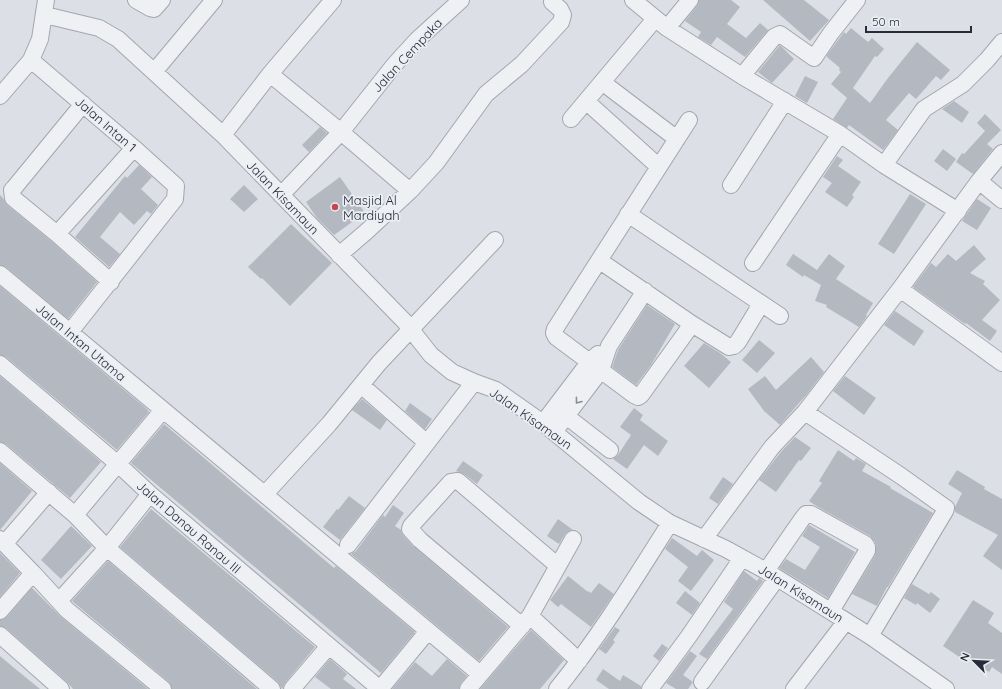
<svg xmlns="http://www.w3.org/2000/svg" width="1002" height="689" viewBox="0 0 1002 689" font-family="Quicksand,sans-serif">
	<rect width="100%" height="100%" fill="#dcdfe5"/>
	<path fill="#b4b8c1" d="M 699,0 L 731,0 L 740,7 L 727,24 L 746,38 L 760,23 L 768,30 L 745,57 L 717,37 L 711,45 L 698,37 L 701,32 L 685,21 L 697,6 Z
		M 763,0 L 804,0 L 829,20 L 810,41 Z
		M 851,28 L 868,42 L 872,38 L 884,49 L 877,57 L 875,56 L 853,88 L 870,103 L 888,78 L 917,42 L 950,70 L 941,80 L 936,76 L 916,99 L 909,93 L 886,120 L 898,130 L 883,150 L 849,125 L 847,128 L 833,119 L 847,98 L 831,84 L 841,72 L 839,70 L 840,68 L 827,57 L 827,55 L 844,32 L 846,34 Z
		M 780,45 L 794,59 L 772,83 L 758,72 Z
		M 805,76 L 818,82 L 807,103 L 795,96 Z
		M 954,101 L 969,112 L 962,123 L 942,109 Z
		M 985,114 L 1001,130 L 987,144 L 993,149 L 973,174 L 956,162 L 962,153 L 964,154 L 985,131 L 977,123 Z
		M 320,127 L 327,133 L 309,152 L 302,145 Z
		M 943,149 L 956,159 L 947,171 L 934,161 Z
		M 837,156 L 843,160 L 838,166 L 861,182 L 852,195 L 854,197 L 847,207 L 825,192 L 832,183 L 823,177 Z
		M 139,165 L 152,177 L 141,189 L 158,205 L 151,214 L 147,211 L 134,225 L 120,212 L 100,237 L 120,254 L 109,267 L 75,237 L 125,176 L 127,178 Z
		M 340,177 L 365,213 L 334,235 L 317,218 L 306,202 Z
		M 244,185 L 258,199 L 244,212 L 230,199 Z
		M 910,194 L 926,204 L 894,254 L 878,244 Z
		M 0,195 L 3,198 L 7,205 L 51,241 L 97,282 L 68,319 L 6,267 L 0,265 Z
		M 977,199 L 991,208 L 977,230 L 962,221 Z
		M 291,224 L 332,263 L 290,306 L 262,278 L 261,279 L 248,267 Z
		M 974,245 L 986,259 L 970,273 L 985,281 L 983,284 L 1000,300 L 982,320 L 997,331 L 990,341 L 966,323 L 965,324 L 913,287 L 931,263 L 936,267 L 948,254 L 956,261 Z
		M 793,254 L 817,270 L 829,254 L 845,266 L 836,279 L 873,303 L 866,315 L 867,316 L 859,327 L 826,307 L 827,305 L 815,301 L 821,285 L 804,275 L 803,277 L 786,265 Z
		M 0,286 L 147,409 L 149,412 L 117,450 L 6,357 L 0,355 Z
		M 647,305 L 675,324 L 651,365 L 636,385 L 612,367 L 618,350 Z
		M 895,311 L 924,331 L 914,346 L 884,325 Z
		M 759,340 L 775,353 L 757,373 L 742,360 Z
		M 704,343 L 720,353 L 731,362 L 709,388 L 684,366 Z
		M 811,357 L 824,372 L 807,394 L 780,425 L 764,411 L 748,389 L 765,376 L 776,390 Z
		M 0,376 L 101,462 L 70,498 L 6,444 L 0,442 Z
		M 845,376 L 876,398 L 864,415 L 833,391 Z
		M 362,399 L 387,420 L 380,430 L 352,410 Z
		M 410,403 L 432,419 L 425,429 L 405,411 Z
		M 634,408 L 643,415 L 640,420 L 668,441 L 658,456 L 644,445 L 627,469 L 613,459 L 618,455 L 631,435 L 620,427 Z
		M 164,424 L 334,568 L 336,566 L 415,632 L 381,673 L 131,463 Z
		M 795,437 L 811,448 L 801,461 L 799,460 L 776,492 L 759,480 L 780,453 Z
		M 838,450 L 854,461 L 856,458 L 866,464 L 862,471 L 891,487 L 890,488 L 933,513 L 888,587 L 887,587 L 877,606 L 852,594 L 875,556 L 876,547 L 875,542 L 870,536 L 818,507 L 809,501 L 822,483 L 819,481 Z
		M 463,461 L 483,475 L 477,484 L 464,474 L 456,471 Z
		M 0,463 L 32,491 L 0,530 Z
		M 957,470 L 985,487 L 984,489 L 1002,499 L 1002,570 L 983,556 L 998,535 L 955,512 L 955,507 L 962,493 L 948,484 Z
		M 723,477 L 733,484 L 718,504 L 709,498 Z
		M 349,496 L 365,508 L 340,540 L 323,527 L 337,509 L 338,510 Z
		M 393,505 L 404,513 L 395,526 L 401,530 L 403,535 L 413,546 L 508,627 L 479,661 L 351,554 L 356,551 L 383,515 L 385,517 Z
		M 151,509 L 315,647 L 285,683 L 282,689 L 278,682 L 120,547 Z
		M 558,519 L 573,530 L 568,531 L 565,534 L 559,544 L 547,536 Z
		M 809,525 L 855,552 L 828,598 L 779,568 L 786,559 L 805,570 L 820,547 L 802,536 Z
		M 71,526 L 92,546 L 61,579 L 41,560 Z
		M 672,538 L 697,556 L 702,550 L 714,560 L 691,591 L 678,581 L 688,567 L 665,549 Z
		M 0,553 L 20,573 L 0,597 Z
		M 108,561 L 257,689 L 172,689 L 169,682 L 72,601 Z
		M 744,571 L 757,581 L 759,578 L 763,581 L 707,659 L 699,654 L 733,609 L 724,602 Z
		M 568,576 L 588,592 L 588,591 L 591,593 L 599,583 L 614,594 L 591,627 L 561,604 L 558,607 L 550,600 Z
		M 912,584 L 929,594 L 931,592 L 940,599 L 930,613 L 917,603 L 916,605 L 904,598 Z
		M 32,588 L 61,617 L 148,689 L 73,689 L 67,682 L 6,628 L 0,626 L 0,620 L 7,617 Z
		M 685,591 L 700,603 L 692,615 L 676,603 Z
		M 973,600 L 994,613 L 988,623 L 1002,633 L 1002,674 L 992,667 L 989,672 L 966,656 L 964,660 L 943,646 Z
		M 615,627 L 620,630 L 613,640 L 615,642 L 606,654 L 599,649 Z
		M 531,630 L 564,660 L 551,676 L 540,689 L 480,689 Z
		M 662,644 L 668,648 L 659,661 L 653,656 Z
		M 690,651 L 697,656 L 683,675 L 693,682 L 688,689 L 676,689 L 666,683 Z
		M 0,656 L 13,667 L 40,689 L 0,689 Z
		M 330,659 L 347,674 L 343,679 L 356,689 L 331,689 L 315,677 Z
		M 447,659 L 467,676 L 461,683 L 459,689 L 392,689 L 415,662 L 432,676 Z
		M 603,669 L 620,681 L 623,675 L 641,686 L 641,689 L 609,689 L 596,680 Z"/>
	<g fill="none" stroke-linecap="round" stroke-linejoin="round">
		<g stroke="#a2a6ae" stroke-width="18">
			<path id="minor" d="M 136,0 L 150,8 L 154,9 L 162,0
				M 633,0 L 667,28 L 742,76 L 840,134 L 884,165 L 958,211
				M 45,15 L 99,28 L 118,39 L 223,135 L 405,322 L 431,355 L 452,372 L 474,382 L 496,390 L 543,423 L 639,502 L 670,523 L 726,549 L 766,571 L 870,636 L 946,689
				M 667,28 L 690,0
				M 31,60 L 134,148 L 176,186 L 175,199 L 70,332
				M 154,72 L 214,0
				M 270,74 L 341,132 L 410,191
				M 742,76 L 774,37 L 780,34 L 814,58 L 831,33 L 857,0
				M 602,82 L 677,139
				M 0,96 L 31,60 L 40,39 L 46,0
				M 587,102 L 659,167
				M 83,104 L 14,188 L 12,190 L 13,198 L 57,234 L 111,282
				M 571,119 L 655,19
				M 689,120 L 555,329 L 554,333 L 556,337 L 634,395 L 638,397 L 641,395 L 692,324
				M 223,135 L 270,74 L 333,0
				M 884,165 L 924,109 L 963,84 L 987,60 L 1002,42
				M 979,181 L 1002,200
				M 731,185 L 785,101
				M 281,195 L 341,132 L 395,64 L 417,40 L 461,0
				M 628,214 L 780,316
				M 57,234 L 134,148
				M 339,255 L 367,231 L 410,191 L 436,163 L 486,94 L 522,64 L 561,22 L 563,15 L 560,9 L 552,2
				M 600,261 L 692,324 L 729,347 L 734,346 L 738,342 L 761,304
				M 753,263 L 840,134
				M 0,274 L 480,674
				M 900,289 L 1002,363
				M 0,364 L 118,464 L 150,494 L 380,689
				M 361,385 L 427,443
				M 805,412 L 901,476 L 946,508 L 945,511 L 870,636
				M 566,416 L 610,450
				M 543,423 L 590,361 L 598,354
				M 554,432 L 601,370 L 609,346 L 645,291
				M 0,451 L 75,515 L 107,548 L 272,689
				M 265,494 L 329,424 L 379,363 L 495,240
				M 75,515 L 163,410
				M 0,539 L 33,573 L 67,610 L 163,689
				M 704,539 L 772,447 L 805,412 L 900,289 L 979,181 L 1002,153
				M 5,543 L 49,492
				M 348,545 L 474,382
				M 766,571 L 802,519 L 806,514 L 811,514 L 865,544 L 867,547 L 867,551 L 831,611
				M 59,601 L 107,548 L 150,494
				M 0,611 L 33,573
				M 530,616 L 579,661
				M 522,626 L 420,540 L 410,529 L 411,526 L 449,484 L 451,482 L 458,481 L 558,566
				M 0,635 L 61,689
				M 702,682 L 777,578
				M 292,689 L 328,647
				M 380,689 L 428,631
				M 468,689 L 530,616 L 573,539
				M 557,689 C 599,637 634,580 670,523
				M 650,689 L 689,636 L 742,558
				M 794,689 L 846,621"/>
		</g>
		<use href="#minor" stroke="#eef0f4" stroke-width="16"/>
	</g>
	<defs><path id="oneway-chevron" d="M-2-3.5L2.5 0L-2 3.5" fill="none" stroke-width="1.6" stroke-linecap="round" stroke-linejoin="round"/></defs>
	<use stroke="#8a8e97" href="#oneway-chevron" transform="translate(578 401) rotate(127)"/>
	<circle fill="#c3474f" stroke="#ebeef3" stroke-width="1.5" cx="335" cy="207" r="4"/>
	<g text-anchor="middle" dominant-baseline="central" stroke-width="3.5" stroke-linejoin="round" paint-order="stroke">
		<g font-size="13" fill="#272c3a" stroke="#ebeef3">
			<text transform="translate(407 55) rotate(-47)">Jalan Cempaka</text>
			<text transform="translate(106 124) rotate(41)">Jalan Intan 1</text>
			<text transform="translate(283 197) rotate(46)">Jalan Kisamaun</text>
			<text transform="translate(81 342) rotate(40)">Jalan Intan Utama</text>
			<text transform="translate(531 418) rotate(35)">Jalan Kisamaun</text>
			<text transform="translate(189 527) rotate(41)">Jalan Danau Ranau III</text>
			<text transform="translate(801 593) rotate(32)">Jalan Kisamaun</text>
		</g>
		<g font-size="13" fill="#272c3a" stroke="#ebeef3" text-anchor="start">
			<text x="343" y="200">Masjid Al<tspan x="343" dy="15">Mardiyah</tspan></text>
		</g>
	</g>
	<g transform="translate(974 661) rotate(294)" stroke="#ebeef3" stroke-width="3" paint-order="stroke">
	<path d="M0-3L7 15L0 10L-7 15Z" fill="#272c3a"/>
	<text y="-6" font-size="11" font-weight="bold" text-anchor="middle" fill="#272c3a">N</text>
	</g>
	<path d="M866 26v6h105v-6" fill="none" stroke="#272c3a" stroke-width="2"/>
	<text x="872" y="26" font-size="12" fill="#272c3a" stroke="#ebeef3" stroke-width="3" paint-order="stroke">50 m</text>
</svg>
